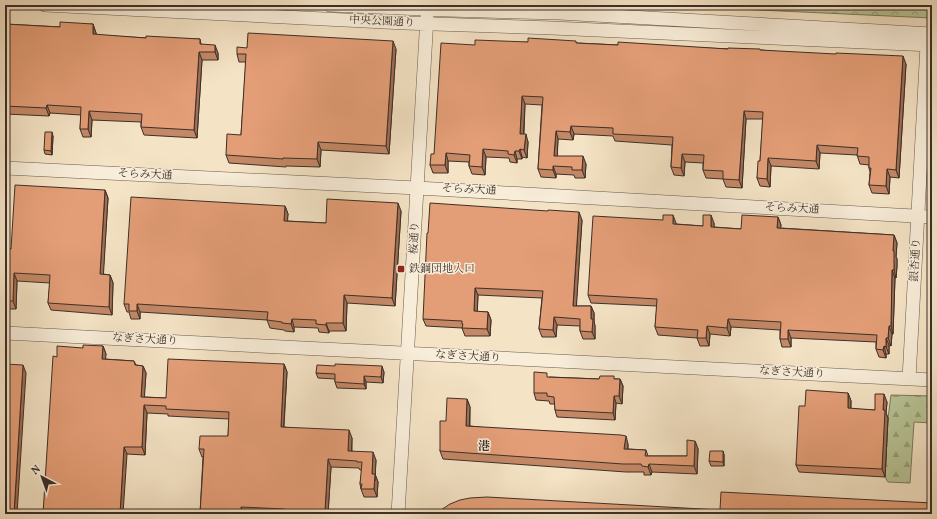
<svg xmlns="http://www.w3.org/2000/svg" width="937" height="519" viewBox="0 0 937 519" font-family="Vollkorn,'Noto Serif JP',serif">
	<defs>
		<pattern id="forest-firs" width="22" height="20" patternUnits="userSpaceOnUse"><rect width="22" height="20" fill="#b8c497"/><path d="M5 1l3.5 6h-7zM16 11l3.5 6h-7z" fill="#97a07b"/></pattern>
		<pattern id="park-crowns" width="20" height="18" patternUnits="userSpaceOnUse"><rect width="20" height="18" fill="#b8c497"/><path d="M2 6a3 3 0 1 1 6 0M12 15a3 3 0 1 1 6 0" fill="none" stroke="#97a07b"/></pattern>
	</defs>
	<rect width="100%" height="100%" fill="#f4e3c5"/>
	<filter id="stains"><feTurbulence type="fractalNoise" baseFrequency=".005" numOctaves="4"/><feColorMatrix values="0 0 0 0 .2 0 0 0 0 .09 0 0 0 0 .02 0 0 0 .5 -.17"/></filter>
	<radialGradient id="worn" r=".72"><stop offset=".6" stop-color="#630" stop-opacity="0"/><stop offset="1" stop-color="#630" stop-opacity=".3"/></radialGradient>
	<path fill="url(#forest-firs)" stroke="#7a7a60" d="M 891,395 L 932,396 L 932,423 L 914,422 L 910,483 L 888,482 L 885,477 L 888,418 Z"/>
	<path fill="url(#park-crowns)" stroke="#7a7a60" d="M 650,5 L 932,5 L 932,18 Z"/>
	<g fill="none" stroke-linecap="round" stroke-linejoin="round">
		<g stroke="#6a5c50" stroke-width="14">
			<path id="tertiary" d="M 45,5 L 405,23 L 552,28 L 932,45
				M 330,5 L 447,10 L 559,13 L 932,34
				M 5,168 L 417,188 L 932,217
				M 5,333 L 932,380
				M 909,379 L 927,45
				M 398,514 L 427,17"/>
		</g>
		<use href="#tertiary" stroke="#f8edd9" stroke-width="13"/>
	</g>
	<path fill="#c48866" stroke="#3c2f29" d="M 5,24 L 60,27 L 93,24 L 96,33 L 96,35 L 146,38 L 200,39 L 201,44 L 218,53 L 218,60 L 202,60 L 197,138 L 144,135 L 141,127 L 141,122 L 92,120 L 91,137 L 83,137 L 80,129 L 81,115 L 50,113 L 49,116 L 5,114 Z
		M 528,42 L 577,43 L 618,45 L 761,50 L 906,64 L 899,178 L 890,177 L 889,194 L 872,193 L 869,185 L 870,172 L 869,168 L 869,165 L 860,164 L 857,155 L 820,153 L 819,169 L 771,166 L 770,187 L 760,186 L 757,178 L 760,161 L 763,119 L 746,119 L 742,188 L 726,187 L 723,179 L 706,178 L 703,170 L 703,163 L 685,162 L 684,176 L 674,175 L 671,167 L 672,145 L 615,141 L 613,136 L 574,134 L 573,140 L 558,139 L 557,156 L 586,164 L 585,178 L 575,178 L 574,175 L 556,174 L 556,178 L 541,177 L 538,169 L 542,105 L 525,104 L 524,134 L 528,142 L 527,158 L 522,157 L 522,159 L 517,159 L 517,163 L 510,162 L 509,158 L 486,157 L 485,175 L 472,174 L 469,166 L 469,162 L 448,161 L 448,173 L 433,173 L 430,165 L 475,45 Z
		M 247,48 L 396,49 L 389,154 L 321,150 L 320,167 L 286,166 L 286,167 L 229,163 L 226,155 L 241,135 L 246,62 L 239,62 L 237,54 Z
		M 53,136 L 52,155 L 45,154 L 44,150 Z
		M 105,190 L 108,198 L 103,274 L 110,275 L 113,283 L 112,315 L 51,310 L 48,303 L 50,283 L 17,281 L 16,309 L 7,309 L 5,302 L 5,248 L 11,249 Z
		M 285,206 L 288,214 L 287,221 L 326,223 L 401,211 L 395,306 L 347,303 L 346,331 L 329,331 L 329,333 L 319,332 L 318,328 L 294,327 L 294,332 L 285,331 L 284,330 L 270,328 L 267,320 L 140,312 L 140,319 L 131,319 L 129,312 L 127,312 L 124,304 Z
		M 778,217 L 781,225 L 780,228 L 894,235 L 897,243 L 896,257 L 897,259 L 897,266 L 896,278 L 895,278 L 893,334 L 892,334 L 891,346 L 889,345 L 889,354 L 886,354 L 886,358 L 879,357 L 876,349 L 876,342 L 791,338 L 791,347 L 782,347 L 780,339 L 780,330 L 731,327 L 730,336 L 710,334 L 709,346 L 700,346 L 697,338 L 658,335 L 655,327 L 657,306 L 591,303 L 588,295 L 676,223 L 676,224 L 703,226 L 714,223 L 714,227 L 741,229 Z
		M 582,220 L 576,306 L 591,306 L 594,313 L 594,321 L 595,326 L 595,339 L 583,339 L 580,331 L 580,326 L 557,325 L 556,337 L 542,337 L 539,329 L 542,298 L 478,295 L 477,312 L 488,312 L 491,320 L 490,336 L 465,336 L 462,328 L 426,326 L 423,319 Z
		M 932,227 L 932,266 L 931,265 L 928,257 Z
		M 932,278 L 932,358 L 929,350 Z
		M 103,346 L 106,354 L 105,359 L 134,361 L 136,365 L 143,366 L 146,373 L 144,397 L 166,398 L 284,364 L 287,372 L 284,427 L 352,438 L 352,451 L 376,460 L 375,474 L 378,482 L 377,497 L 364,497 L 361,489 L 360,484 L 362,470 L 360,470 L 359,468 L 331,467 L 328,514 L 200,514 L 203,457 L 202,457 L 199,449 L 228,436 L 229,419 L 168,416 L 168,414 L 147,413 L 145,455 L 127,454 L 57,357 L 83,348 Z
		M 384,372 L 383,383 L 366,382 L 366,389 L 337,388 L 335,382 L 335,379 L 318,378 L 316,373 Z
		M 549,377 L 599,379 L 620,379 L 623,386 L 622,404 L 616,403 L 615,420 L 557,417 L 555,410 L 555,404 L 550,404 L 549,401 L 536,400 L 534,393 Z
		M 848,393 L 851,401 L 851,409 L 875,410 L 887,402 L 886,413 L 888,418 L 885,477 L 799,472 L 796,465 L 805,406 Z
		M 467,399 L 470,407 L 470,426 L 628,444 L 628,449 L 646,450 L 648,456 L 687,456 L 695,441 L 698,449 L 697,474 L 652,472 L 651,475 L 644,475 L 644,472 L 626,472 L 443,459 L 440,451 L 446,421 Z
		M 723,451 L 724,455 L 724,466 L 711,466 L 709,461 Z"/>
	<path fill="#a06f53" stroke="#3c2f29" d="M 93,24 L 96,33 L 96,43 L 93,34 Z
		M 393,41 L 396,49 L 389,154 L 386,146 Z
		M 215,45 L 218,53 L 218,60 L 215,52 Z
		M 199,52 L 202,60 L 197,138 L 194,130 Z
		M 903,56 L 906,64 L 899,178 L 896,170 Z
		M 522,96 L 525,104 L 523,142 L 520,134 Z
		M 47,105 L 50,113 L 49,116 L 46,108 Z
		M 89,111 L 92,120 L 91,137 L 88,129 Z
		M 744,111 L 746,119 L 742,188 L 739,180 Z
		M 571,126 L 574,134 L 573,140 L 570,132 Z
		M 556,131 L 558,139 L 557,164 L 554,156 Z
		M 52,132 L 53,136 L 52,155 L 51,151 Z
		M 526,134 L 528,142 L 527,158 L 524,150 Z
		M 318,142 L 321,150 L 320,167 L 317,159 Z
		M 817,145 L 820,153 L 819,169 L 816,161 Z
		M 483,149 L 486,157 L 485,175 L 482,167 Z
		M 520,149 L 522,157 L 522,159 L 519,151 Z
		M 515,151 L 517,159 L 517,163 L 514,155 Z
		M 446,153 L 448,161 L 448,173 L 445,165 Z
		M 682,154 L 685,162 L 684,176 L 681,168 Z
		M 583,156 L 586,164 L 585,178 L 582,170 Z
		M 768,158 L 771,166 L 770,187 L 767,179 Z
		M 553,166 L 556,174 L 556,178 L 553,170 Z
		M 887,169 L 890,177 L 889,194 L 886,186 Z
		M 105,190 L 108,198 L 103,282 L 100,274 Z
		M 398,203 L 401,211 L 395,306 L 392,298 Z
		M 285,206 L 288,214 L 287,229 L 284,221 Z
		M 579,212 L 582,220 L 576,313 L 573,306 Z
		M 673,215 L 676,223 L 676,232 L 673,224 Z
		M 711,215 L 714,223 L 714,235 L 711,227 Z
		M 778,217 L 781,225 L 780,236 L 777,228 Z
		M 894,235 L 897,243 L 896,257 L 897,259 L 897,266 L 896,278 L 894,270 L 893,251 Z
		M 892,270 L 895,278 L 893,334 L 891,326 Z
		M 14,273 L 17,281 L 16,309 L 13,301 Z
		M 110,275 L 113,283 L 112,315 L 109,307 Z
		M 475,288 L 478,295 L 477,319 L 474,311 Z
		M 344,295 L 347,303 L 346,331 L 343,323 Z
		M 137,304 L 140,312 L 140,319 L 137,311 Z
		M 591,306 L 594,313 L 594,321 L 595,326 L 595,339 L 592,332 L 591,319 Z
		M 488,312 L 491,320 L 490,336 L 487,329 Z
		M 554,317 L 557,325 L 556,337 L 553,330 Z
		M 292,319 L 294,327 L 294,332 L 291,324 Z
		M 728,319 L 731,327 L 730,336 L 727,328 Z
		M 326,323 L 329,331 L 329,333 L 326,325 Z
		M 707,326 L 710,334 L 709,346 L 706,338 Z
		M 889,326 L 892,334 L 891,346 L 888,338 Z
		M 788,330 L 791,338 L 791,347 L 788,339 Z
		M 886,338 L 889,345 L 889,354 L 886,347 Z
		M 103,346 L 106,354 L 105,367 L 102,359 Z
		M 884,346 L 886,354 L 886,358 L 883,350 Z
		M 284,364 L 287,372 L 283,435 L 281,427 Z
		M 23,365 L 26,373 L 17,514 L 14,514 Z
		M 143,366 L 146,373 L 144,404 L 141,397 Z
		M 382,366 L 384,372 L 383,383 L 381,377 Z
		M 364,376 L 366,382 L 366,389 L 364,384 Z
		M 620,379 L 623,386 L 622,404 L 619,396 Z
		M 848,393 L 851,401 L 850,416 L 848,408 Z
		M 884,394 L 887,402 L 886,413 L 888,418 L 885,477 L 882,469 L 883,410 Z
		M 614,396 L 616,403 L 615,420 L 613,413 Z
		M 467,399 L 470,407 L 469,434 L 466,426 Z
		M 144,405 L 147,413 L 145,455 L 142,447 Z
		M 349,430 L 352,438 L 351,459 L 348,451 Z
		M 626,436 L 628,444 L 627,457 L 624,449 Z
		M 695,441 L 698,449 L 697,474 L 694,466 Z
		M 124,447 L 127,454 L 123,514 L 120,514 Z
		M 723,451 L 724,455 L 724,466 L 723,462 Z
		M 373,452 L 376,460 L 375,481 L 372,474 Z
		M 328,459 L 331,467 L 328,514 L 326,514 L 325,511 Z
		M 649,464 L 652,472 L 651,475 L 648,467 Z
		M 375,474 L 378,482 L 377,497 L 374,489 Z
		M 241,507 L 244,514 L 241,514 Z"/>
	<path fill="#e49e77" stroke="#3c2f29" d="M 60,22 L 93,24 L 93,34 L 146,38 L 146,36 L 200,39 L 200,44 L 215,45 L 215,52 L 199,52 L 194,130 L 141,127 L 142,114 L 89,111 L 88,129 L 80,129 L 81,107 L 47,105 L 46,108 L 5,106 L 5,24 L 60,27 Z
		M 248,33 L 393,41 L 386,146 L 318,142 L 317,159 L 283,158 L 283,159 L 226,155 L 227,134 L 241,135 L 246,54 L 237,54 L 237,47 L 247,48 Z
		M 528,38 L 576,41 L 576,43 L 618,45 L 618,42 L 728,49 L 728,48 L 760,49 L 760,50 L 836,54 L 836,53 L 903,56 L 896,170 L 887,169 L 886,186 L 869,185 L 871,168 L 869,168 L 869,157 L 857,156 L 858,148 L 817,145 L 816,161 L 768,158 L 767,179 L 757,178 L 758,161 L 760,161 L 763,112 L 744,111 L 739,180 L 723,179 L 723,171 L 703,170 L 704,155 L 682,154 L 681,168 L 671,167 L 673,137 L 613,134 L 613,128 L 571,126 L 570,132 L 556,131 L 554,156 L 583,156 L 582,170 L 572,170 L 572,167 L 553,166 L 553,170 L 538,169 L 543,97 L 522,96 L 520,134 L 526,134 L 524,150 L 520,149 L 519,151 L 515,151 L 514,155 L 508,154 L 508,151 L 483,149 L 482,167 L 469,166 L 470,155 L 446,153 L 445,165 L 430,165 L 431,154 L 434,154 L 441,43 L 475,45 L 475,40 L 528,42 Z
		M 45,132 L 52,132 L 51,151 L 44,150 Z
		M 15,185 L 105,190 L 100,274 L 110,275 L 109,307 L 48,303 L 50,275 L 14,273 L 13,301 L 5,301 L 6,280 L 5,280 L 5,248 L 11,249 Z
		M 131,197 L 285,206 L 284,221 L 326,223 L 327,199 L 398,203 L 392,298 L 344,295 L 343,323 L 326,323 L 326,325 L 316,324 L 316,320 L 292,319 L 291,324 L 282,323 L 282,322 L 267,320 L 268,312 L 137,304 L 137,311 L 129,311 L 129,304 L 124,304 Z
		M 430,203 L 548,211 L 548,210 L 579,212 L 573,306 L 591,306 L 591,319 L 593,319 L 592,332 L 580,331 L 580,319 L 554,317 L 553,330 L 539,329 L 543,291 L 475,288 L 474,311 L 488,312 L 487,329 L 462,328 L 463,324 L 462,324 L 462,321 L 423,319 L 427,233 L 428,233 Z
		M 663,215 L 673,215 L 673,224 L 703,226 L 703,215 L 711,215 L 711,227 L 741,229 L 742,215 L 778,217 L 777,228 L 894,235 L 893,251 L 894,251 L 894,270 L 892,270 L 891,326 L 889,326 L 888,338 L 886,338 L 886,347 L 884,346 L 883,350 L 876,349 L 877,335 L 788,330 L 788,339 L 780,339 L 781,322 L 728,319 L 727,328 L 707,326 L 706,338 L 697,338 L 698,330 L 655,327 L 657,299 L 588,295 L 593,216 L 663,220 Z
		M 932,227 L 932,258 L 928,257 L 929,230 Z
		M 932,278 L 932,350 L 929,350 Z
		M 83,345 L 103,346 L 102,359 L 134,361 L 135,365 L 143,366 L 141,397 L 166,398 L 168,359 L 284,364 L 281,427 L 349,430 L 348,451 L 373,452 L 372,474 L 375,474 L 374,489 L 361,489 L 362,484 L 360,484 L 362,462 L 357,462 L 357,461 L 328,459 L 325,511 L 313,510 L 312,514 L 283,514 L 284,509 L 241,507 L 241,514 L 200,514 L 204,449 L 199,449 L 200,436 L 228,436 L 229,412 L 166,409 L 166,406 L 144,405 L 142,447 L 124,447 L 120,514 L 43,514 L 53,356 L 57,357 L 57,346 L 83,348 Z
		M 5,364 L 23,365 L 14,514 L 5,514 Z
		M 335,364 L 382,366 L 381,377 L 364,376 L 364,384 L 335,382 L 335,374 L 316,373 L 317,365 L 335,366 Z
		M 534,372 L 547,373 L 547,377 L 599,379 L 600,376 L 614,376 L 614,379 L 620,379 L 619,396 L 614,396 L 613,413 L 555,410 L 554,397 L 547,396 L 547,393 L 534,393 Z
		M 806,390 L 848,393 L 848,408 L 875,410 L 875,394 L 884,394 L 883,410 L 885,410 L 882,469 L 796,465 L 799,406 L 805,406 Z
		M 447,398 L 467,399 L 466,426 L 621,435 L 626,436 L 624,449 L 646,450 L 645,456 L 687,456 L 687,440 L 695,441 L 694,466 L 649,464 L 648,467 L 642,466 L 641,464 L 623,464 L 440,451 L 440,421 L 446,421 Z
		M 710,451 L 723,451 L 723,462 L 709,461 Z
		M 721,492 L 932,503 L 932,514 L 439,514 L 441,510 L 450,504 L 460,500 L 470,498 L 487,497 L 720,510 Z
		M 135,512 L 174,514 L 135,514 Z"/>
	<rect fill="#8f2418" stroke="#f8edd9" stroke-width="1.5" x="397" y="265" width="8" height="8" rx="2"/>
	<g text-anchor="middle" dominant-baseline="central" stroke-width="3" stroke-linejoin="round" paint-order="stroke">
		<g font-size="11" fill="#3c2f29" stroke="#f8edd9">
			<text transform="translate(382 22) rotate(3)">中央公園通り</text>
			<text transform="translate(145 175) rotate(3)">そらみ大通</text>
			<text transform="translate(469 190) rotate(3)">そらみ大通</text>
			<text transform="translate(792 209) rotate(3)">そらみ大通</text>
			<text transform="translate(415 238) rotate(-87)">桜通り</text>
			<text transform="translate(916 260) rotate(-87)">銀杏通り</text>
			<text transform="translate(145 340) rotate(3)">なぎさ大通り</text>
			<text transform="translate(468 357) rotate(3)">なぎさ大通り</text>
			<text transform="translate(792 373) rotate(3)">なぎさ大通り</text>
		</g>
		<g font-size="11" fill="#3c2f29" stroke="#f8edd9" text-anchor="start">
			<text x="409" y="269">鉄鋼団地入口</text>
		</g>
		<g font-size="12" font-weight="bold" fill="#3c2f29" stroke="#f8edd9">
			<text x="484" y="447">港</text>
		</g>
	</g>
	<rect width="937" height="519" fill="none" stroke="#f4e3c5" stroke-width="20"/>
	<rect x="6" y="6" width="925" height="507" fill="none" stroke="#3c2f29" stroke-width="2"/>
	<rect x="10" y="10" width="917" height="499" fill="none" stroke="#3c2f29"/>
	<g transform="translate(42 477) rotate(319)" stroke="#f8edd9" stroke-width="3" paint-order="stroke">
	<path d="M0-3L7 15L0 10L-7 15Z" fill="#3c2f29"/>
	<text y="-6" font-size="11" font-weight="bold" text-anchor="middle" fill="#3c2f29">N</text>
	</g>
	<rect width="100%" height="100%" filter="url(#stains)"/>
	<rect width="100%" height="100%" fill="url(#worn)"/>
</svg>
